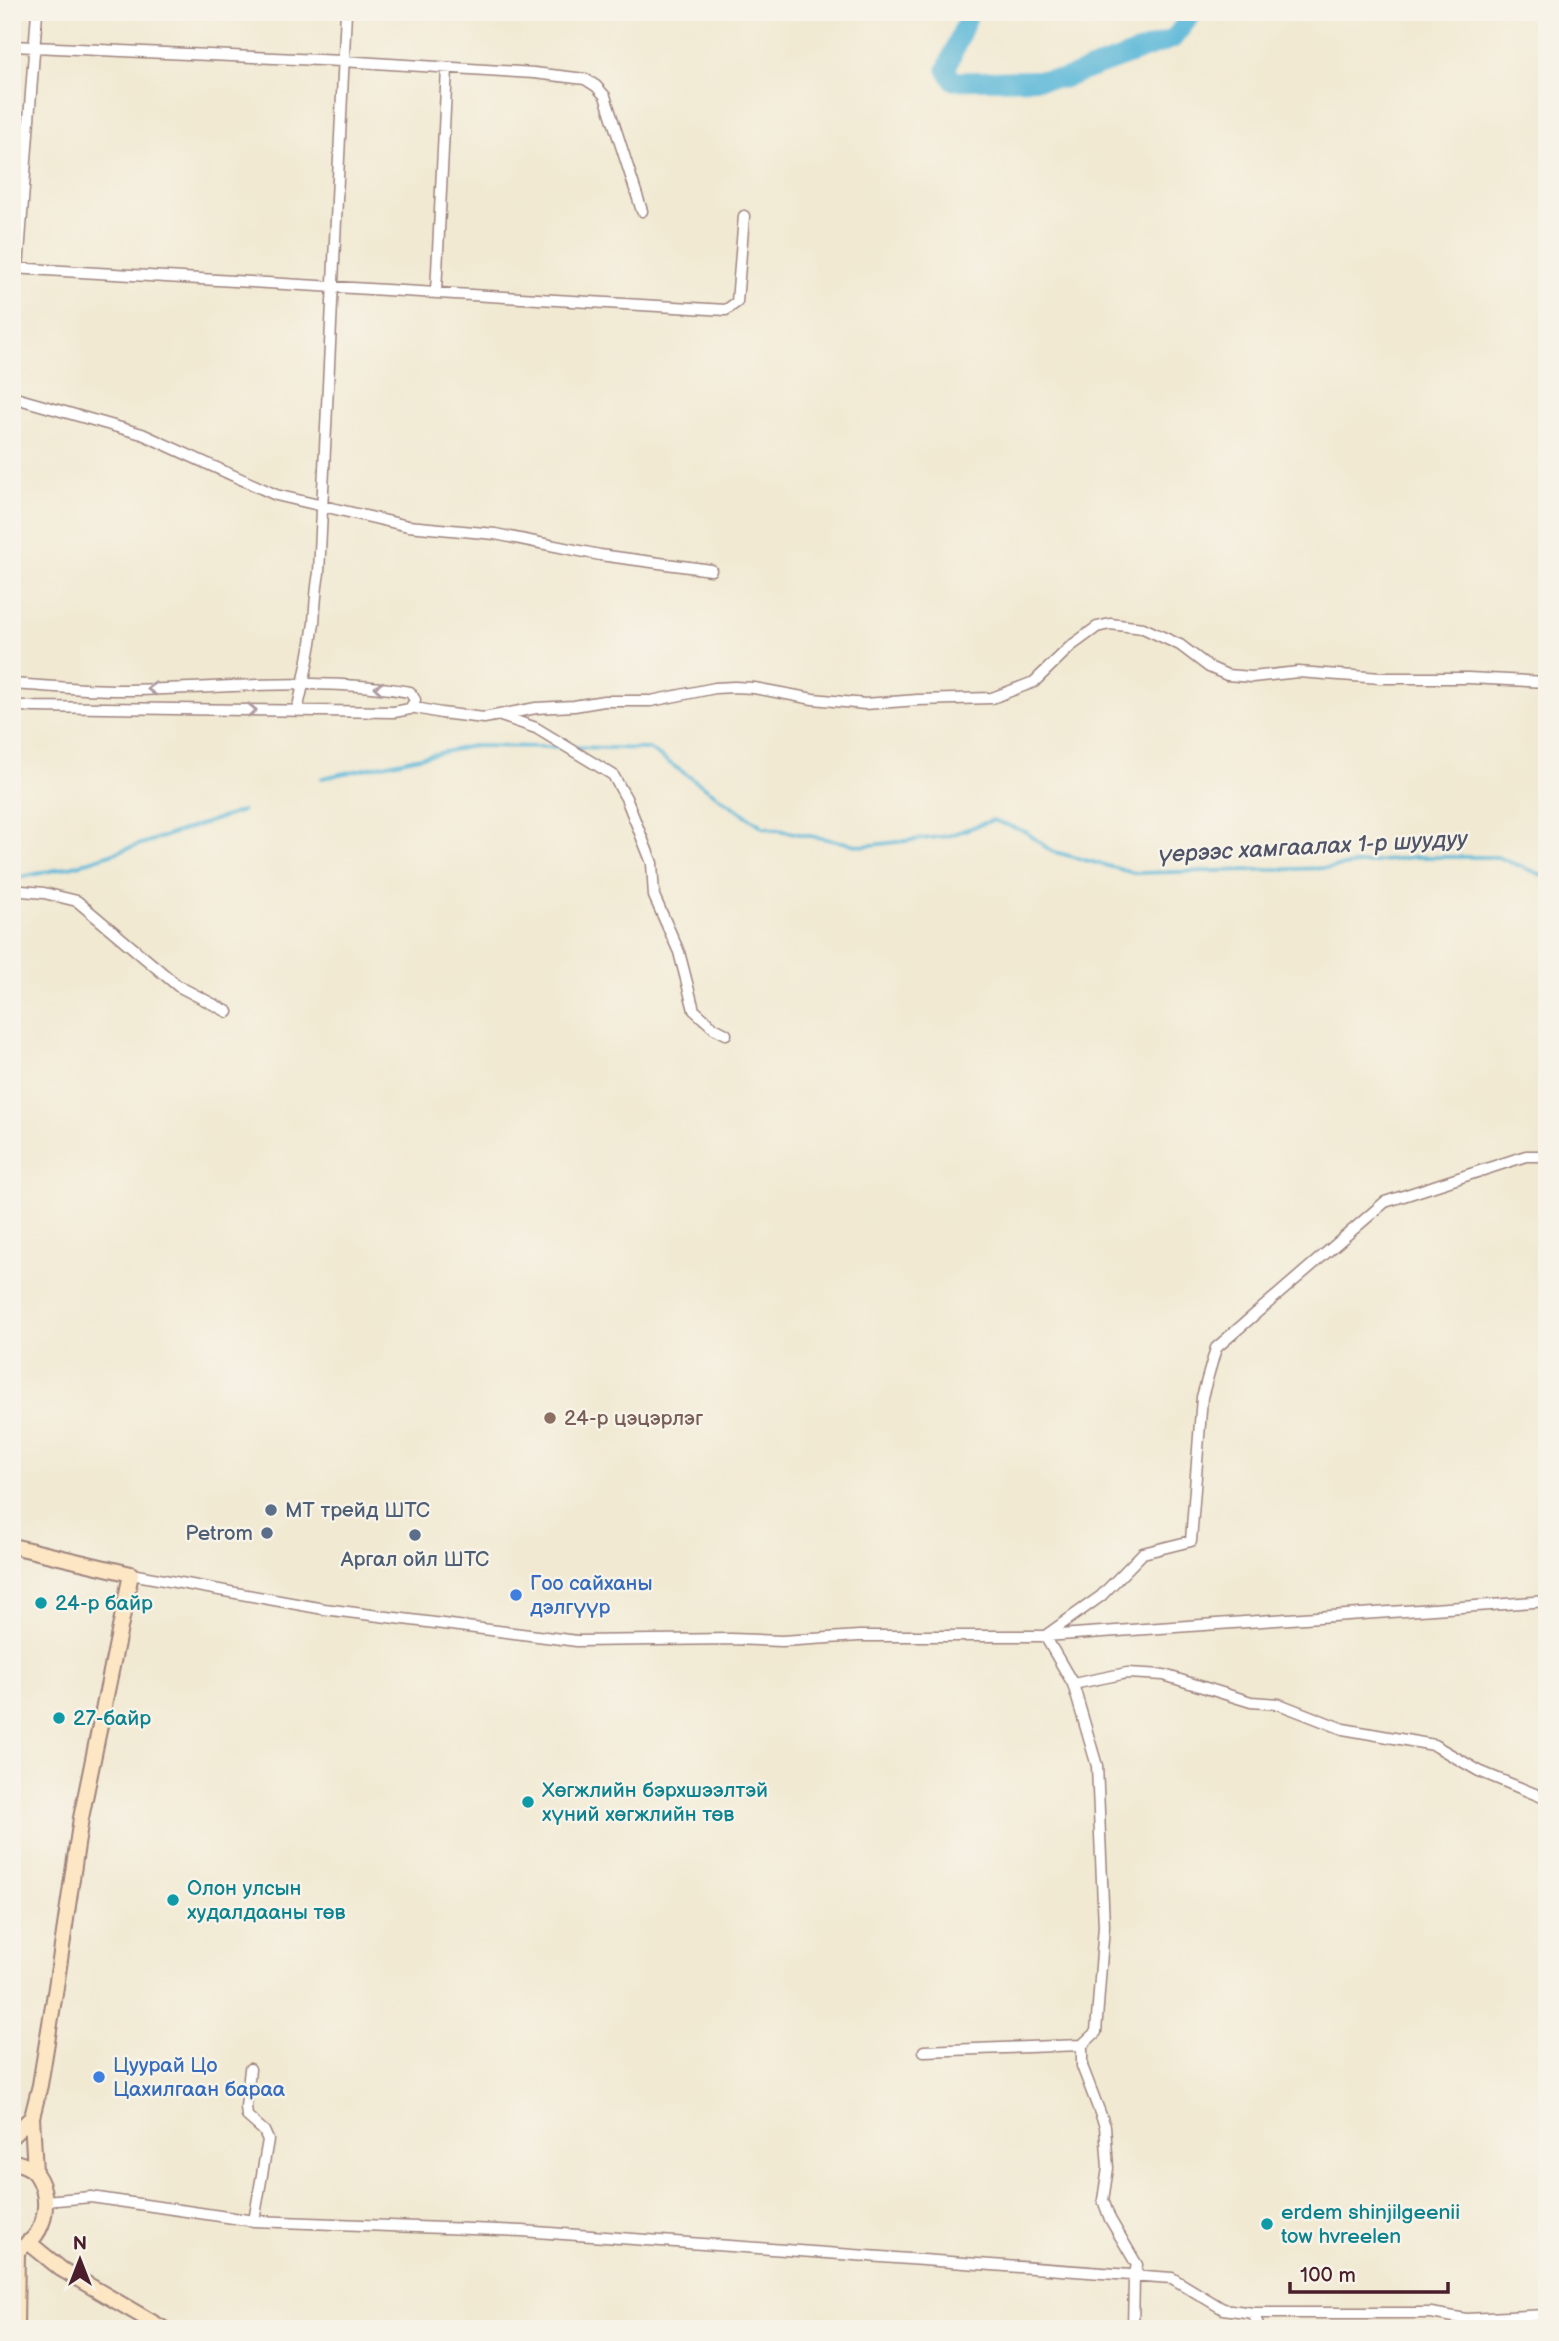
<svg xmlns="http://www.w3.org/2000/svg" width="1559" height="2341" viewBox="0 0 1559 2341" font-family="'Balsamiq Sans',sans-serif">
	<rect width="100%" height="100%" fill="#f7f3e8"/>
	<filter id="ink" filterUnits="userSpaceOnUse"><feTurbulence type="fractalNoise" baseFrequency=".0143" numOctaves="2"/><feDisplacementMap in="SourceGraphic" scale="14" xChannelSelector="R" yChannelSelector="G"/><feConvolveMatrix kernelMatrix="1 2 1 2 8 2 1 2 1" color-interpolation-filters="sRGB"/></filter>
	<filter id="wash" filterUnits="userSpaceOnUse"><feTurbulence type="fractalNoise" baseFrequency=".00686" numOctaves="4" result="noise"/><feDisplacementMap in="SourceGraphic" scale="28" xChannelSelector="R" yChannelSelector="G"/><feGaussianBlur stdDeviation="1.57" result="paint"/><feColorMatrix in="noise" values="0 0 0 0 0 0 0 0 0 0 0 0 0 0 0 0 0 1.4 0 .05"/><feComposite in="paint" operator="in"/></filter>
	<g filter="url(#wash)">
		<rect width="100%" height="100%" fill="#f1e9d2"/>
		<g fill="none" stroke-linecap="round" stroke-linejoin="round">
			<path stroke="#5ab7d8" stroke-width="3.5" d="M 572,747 L 649,749 L 763,827 L 863,846 L 948,836 L 993,820 L 1026,832 L 1051,851 L 1134,873 L 1329,868 L 1413,857 L 1497,857 L 1547,877
				M 322,778 L 472,746 L 561,747
				M 12,879 L 74,866 L 242,811"/>
			<path stroke="#5ab7d8" stroke-width="19" d="M 970,12 L 946,70 L 954,81 L 1063,79 L 1173,39 L 1194,12"/>
		</g>
	</g>
	<g filter="url(#ink)">
		<g fill="none" stroke-linecap="round" stroke-linejoin="round">
			<g stroke="#9e847e" stroke-width="13">
				<path id="street" d="M 12,46 L 342,61 L 534,73 L 585,79 L 596,86 L 605,96 L 642,211
					M 12,268 L 726,310 L 737,302 L 744,216
					M 18,268 L 37,12
					M 436,292 L 447,68
					M 12,397 L 142,434 L 276,495 L 408,526 L 495,534 L 600,555 L 711,570
					M 12,684 C 48,686 84,690 120,690 C 216,690 314,675 410,692 L 415,700 L 410,709 L 394,712 L 34,707 L 12,705
					M 411,707 L 441,713 L 484,718 L 536,708 L 574,706 L 604,701 L 651,701 L 715,688 L 734,687 L 754,688 L 813,699 L 865,704 L 918,700 L 992,698 L 1034,682 L 1071,646 L 1097,627 L 1110,624 L 1143,628 L 1180,645 L 1209,667 L 1227,675 L 1252,677 L 1298,672 L 1381,678 L 1468,678 L 1547,682
					M 297,711 C 304,682 310,652 314,623 C 315,606 316,589 319,573 L 346,12
					M 501,716 L 536,728 L 613,775 L 626,798 L 652,863 L 654,896 L 679,952 L 694,1010 L 714,1028 L 726,1034
					M 12,890 L 44,893 L 77,901 L 178,986 L 228,1012
					M 131,1574 L 324,1609 L 577,1641 L 731,1639 L 782,1641 L 859,1636 L 1045,1636 L 1547,1601
					M 1045,1636 L 1101,1596 L 1143,1553 L 1191,1541 L 1202,1397 L 1216,1348 L 1385,1202 L 1526,1156 L 1547,1156
					M 1045,1636 L 1073,1684 L 1127,1673 L 1164,1675 L 1251,1702 L 1279,1704 L 1343,1729 L 1434,1745 L 1479,1771 L 1547,1799
					M 1082,2045 L 1082,2066 L 1105,2126 L 1108,2168 L 1103,2200 L 1110,2219 L 1137,2265 L 1134,2277 L 1133,2329
					M 924,2051 L 1082,2045 L 1096,2032 L 1104,1926 L 1097,1766 L 1073,1684
					M 250,2069 L 246,2107 L 247,2116 L 264,2131 L 268,2140 L 254,2221
					M 45,2201 L 91,2197 L 254,2221 L 522,2231 L 1172,2278 L 1223,2309 L 1253,2313 L 1431,2313 L 1466,2319 L 1547,2315
					M 1253,2313 L 1260,2329"/>
			</g>
			<g stroke="#9e847e" stroke-width="18">
				<path id="secondary" d="M 12,1546 L 131,1574 L 81,1818 L 56,1987 L 40,2085 L 32,2117 L 35,2172
					M 12,2136 L 32,2117
					M 12,2161 C 21,2164 31,2166 36,2174 C 54,2200 45,2243 12,2251
					M 28,2242 L 61,2269 L 164,2329
					M 16,2329 L 17,2250"/>
			</g>
			<use href="#street" stroke="#fff" stroke-width="10"/>
			<use href="#secondary" stroke="#fce6c4" stroke-width="14"/>
		</g>
		<defs><path id="oneway-chevron" d="M-2-3.5L2.5 0L-2 3.5" fill="none" stroke-width="1.6" stroke-linecap="round" stroke-linejoin="round" transform="scale(1.75)"/></defs>
		<g stroke="#ae9aa0">
			<use href="#oneway-chevron" transform="translate(379 688) rotate(-176)"/>
			<use href="#oneway-chevron" transform="translate(152 689) rotate(178)"/>
			<use href="#oneway-chevron" transform="translate(252 710) rotate(1)"/>
		</g>
	</g>
	<circle fill="#8d6e63" stroke="#f7f3e8" stroke-width="2.5" cx="550" cy="1418" r="7"/>
	<g fill="#5c6f8a" stroke="#f7f3e8" stroke-width="2.5">
		<circle cx="271" cy="1510" r="7"/>
		<circle cx="267" cy="1533" r="7"/>
		<circle cx="415" cy="1535" r="7"/>
	</g>
	<g fill="#3f7fe0" stroke="#f7f3e8" stroke-width="2.5">
		<circle cx="516" cy="1595" r="7"/>
		<circle cx="99" cy="2077" r="7"/>
	</g>
	<g fill="#0f9aa8" stroke="#f7f3e8" stroke-width="2.5">
		<circle cx="41" cy="1603" r="7"/>
		<circle cx="59" cy="1718" r="7"/>
		<circle cx="528" cy="1802" r="7"/>
		<circle cx="173" cy="1900" r="7"/>
		<circle cx="1267" cy="2224" r="7"/>
	</g>
	<g text-anchor="middle" dominant-baseline="central" stroke-width="5" stroke-linejoin="round" paint-order="stroke">
		<g font-size="21" fill="#785e54" stroke="#f7f3e8" text-anchor="start">
			<text x="564" y="1418">24-р цэцэрлэг</text>
		</g>
		<g font-size="21" fill="#4e5e75" stroke="#f7f3e8" text-anchor="start">
			<text x="285" y="1510">МТ трейд ШТС</text>
			<text x="253" y="1533" text-anchor="end">Petrom</text>
			<text x="415" y="1559" text-anchor="middle">Аргал ойл ШТС</text>
		</g>
		<g font-size="21" fill="#366cbe" stroke="#f7f3e8" text-anchor="start">
			<text x="530" y="1583">Гоо сайханы<tspan x="530" dy="24">дэлгүүр</tspan></text>
			<text x="113" y="2065">Цуурай Цо<tspan x="113" dy="24">Цахилгаан бараа</tspan></text>
		</g>
		<g font-size="21" fill="#0d838f" stroke="#f7f3e8" text-anchor="start">
			<text x="55" y="1603">24-р байр</text>
			<text x="73" y="1718">27-байр</text>
			<text x="542" y="1790">Хөгжлийн бэрхшээлтэй<tspan x="542" dy="24">хүний хөгжлийн төв</tspan></text>
			<text x="187" y="1888">Олон улсын<tspan x="187" dy="24">худалдааны төв</tspan></text>
			<text x="1281" y="2212">erdem shinjilgeenii<tspan x="1281" dy="24">tow hvreelen</tspan></text>
		</g>
		<g font-size="23" font-style="italic" fill="#505468" stroke="#f7f3e8">
			<text transform="translate(1313 847) rotate(-3)">үерээс хамгаалах 1-р шуудуу</text>
		</g>
	</g>
	<rect width="1559" height="2341" fill="none" stroke="#f7f3e8" stroke-width="42"/>
	<g transform="translate(80 2260)" stroke="#f7f3e8" stroke-width="5" paint-order="stroke">
	<path d="M0-5L12 26L0 18L-12 26Z" fill="#4a1f2b"/>
	<text y="-10" font-size="19" font-weight="bold" text-anchor="middle" fill="#4a1f2b">N</text>
	</g>
	<path d="M1290 2282v10h158v-10" fill="none" stroke="#4a1f2b" stroke-width="3.5"/>
	<text x="1300" y="2282" font-size="21" fill="#4a1f2b" stroke="#f7f3e8" stroke-width="5" paint-order="stroke">100 m</text>
</svg>
